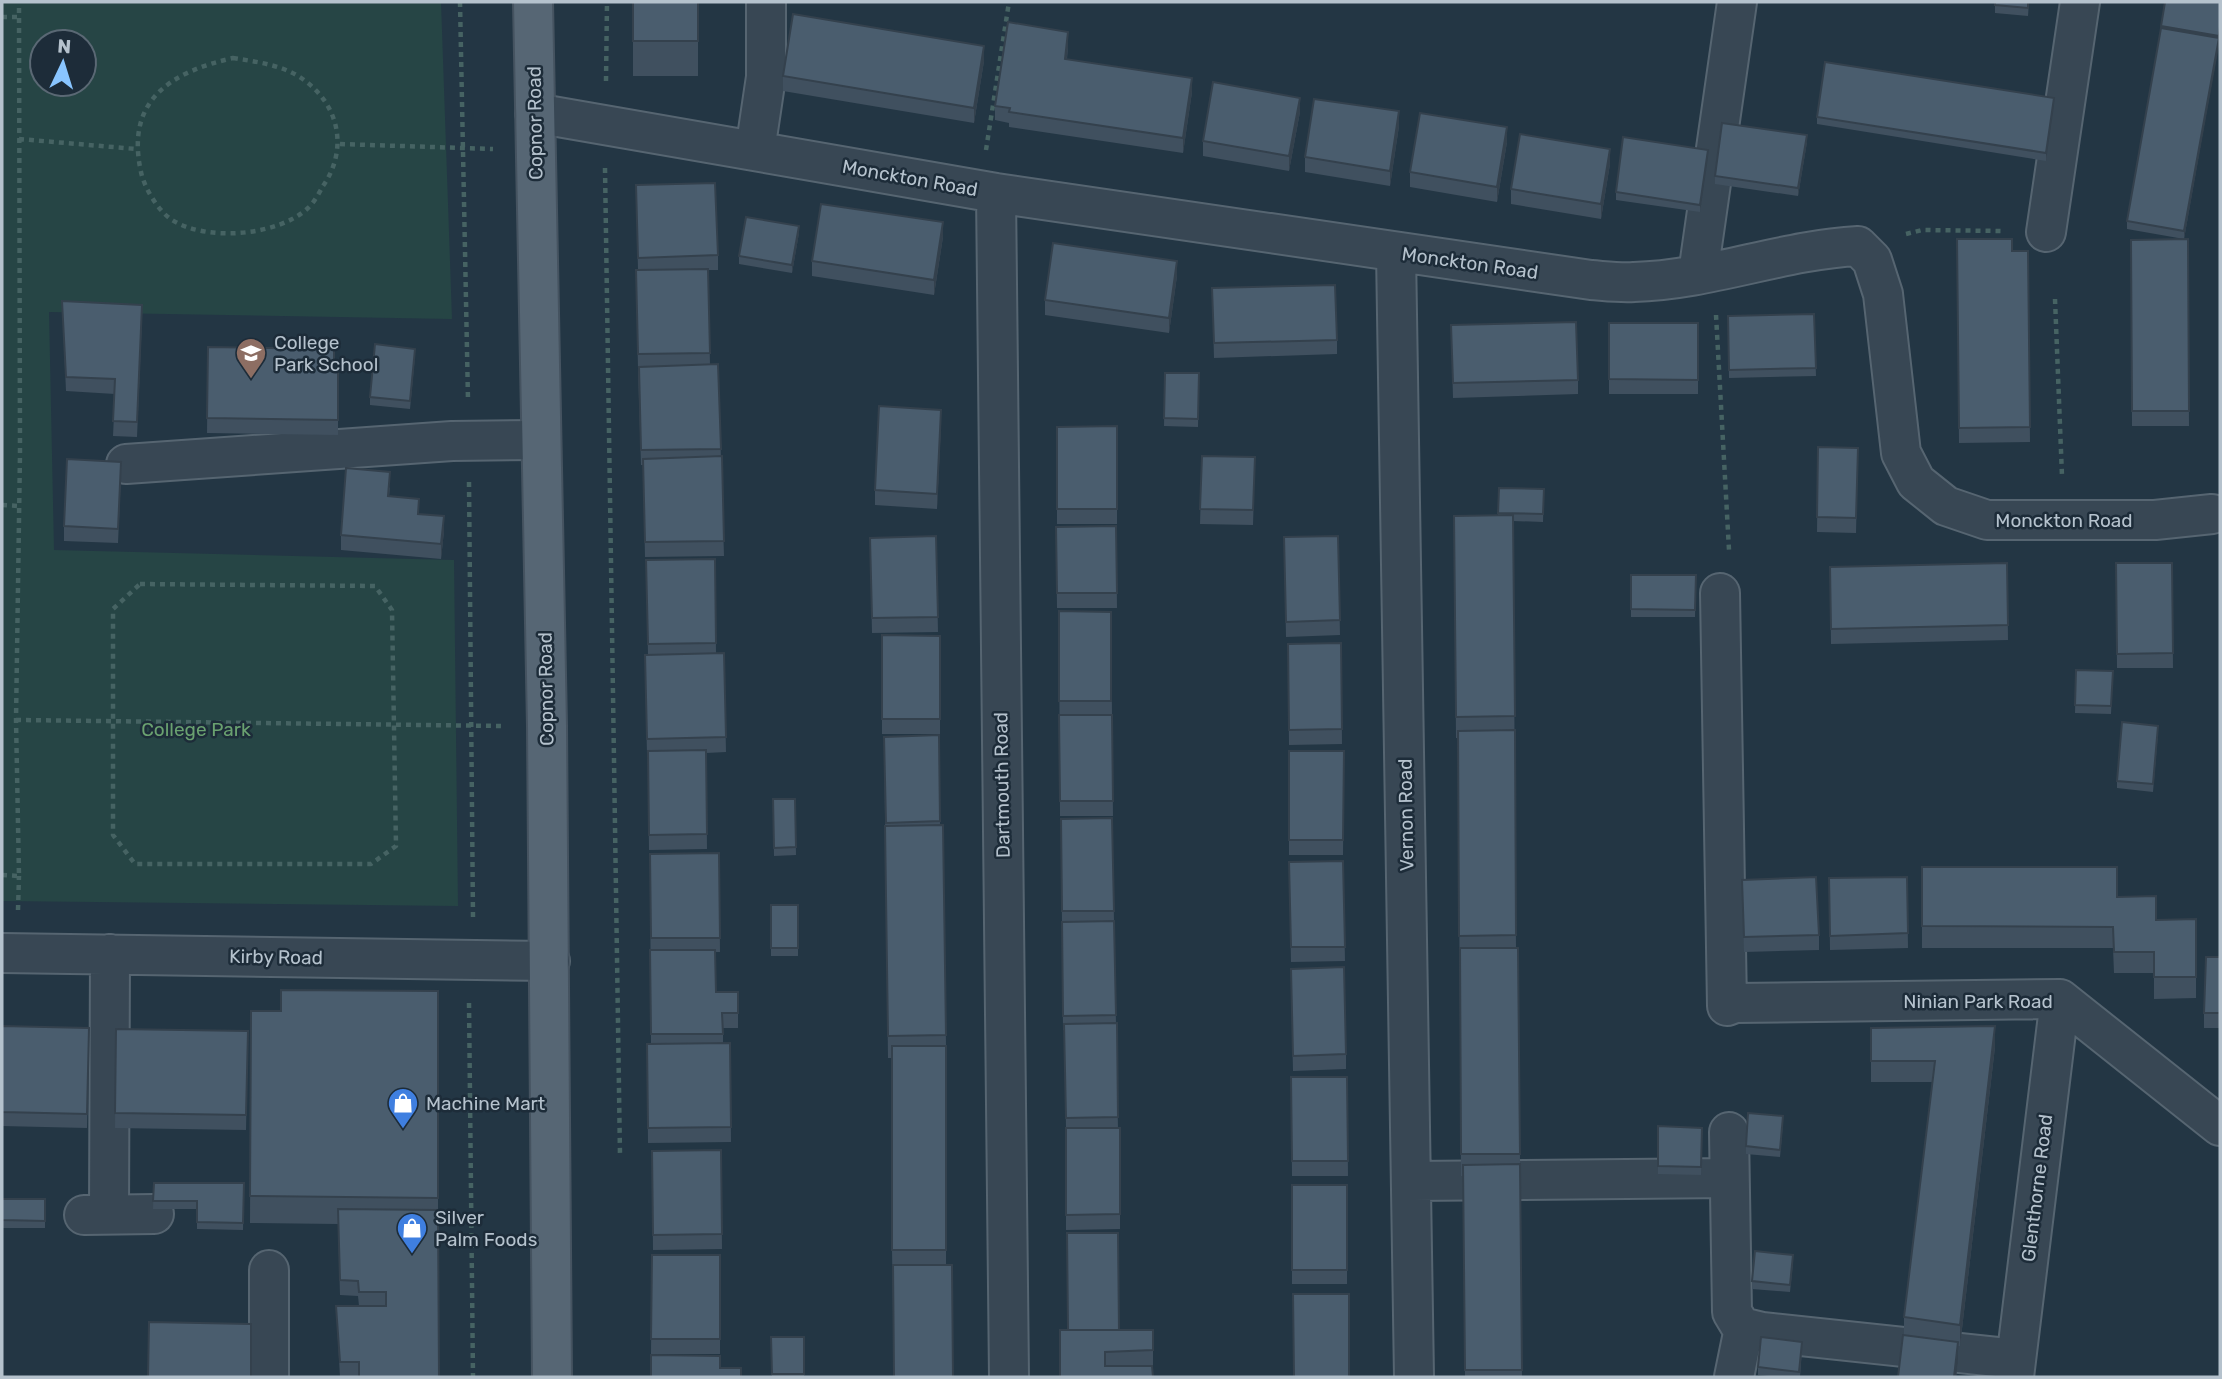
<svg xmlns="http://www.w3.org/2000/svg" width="2222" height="1379" viewBox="0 0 2222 1379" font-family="Rubik,sans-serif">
	<rect width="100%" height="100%" fill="#233644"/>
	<path fill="#264545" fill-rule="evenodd" d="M 2,2 L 441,2 L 452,319 L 49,312 L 54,550 L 454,560 L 458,906 L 2,901 ZM 42,42 L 84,42 L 84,84 L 42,84 Z"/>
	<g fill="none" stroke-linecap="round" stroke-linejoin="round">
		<g stroke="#566571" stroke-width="42">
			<path id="minor" d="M 535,113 L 996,193 L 1591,280 C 1605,281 1620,283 1634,282 C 1710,280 1782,250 1858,246 L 1872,260 L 1883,294 L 1901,453 L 1916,482 L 1946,506 L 1987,520 L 2155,520 L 2212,514
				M 755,151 L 766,77 L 766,2
				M 996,193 L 1009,1377
				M 2046,232 L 2080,2
				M 1396,252 L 1414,1377
				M 1698,274 L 1737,2
				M 126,464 L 452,441 L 539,440
				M 1720,593 L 1727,1006 L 1735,1003 L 2060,999 L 2220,1126
				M 2,953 L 550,961
				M 1729,1132 L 1732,1312 L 1741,1327 L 1762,1332 L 2016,1359
				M 1412,1181 L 1729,1178
				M 109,1214 L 110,954
				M 84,1215 L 154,1214
				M 269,1377 L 269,1270
				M 1734,1377 L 1742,1338 L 1750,1329
				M 2014,1377 L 2060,999"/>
		</g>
		<g stroke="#455360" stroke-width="42">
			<path id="major" d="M 533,2 L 547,726 L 552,1377"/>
		</g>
		<path stroke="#466363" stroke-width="4.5" stroke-dasharray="5 5" stroke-linecap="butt" d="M 460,2 L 468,400
			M 2,17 L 19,17
			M 233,58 C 257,62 284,65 304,80 C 340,106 348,150 323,186 C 319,193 314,203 308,208 C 278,236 207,242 172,220 C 158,211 144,187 141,172 C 125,100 171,72 233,58 Z
			M 606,81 L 607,2
			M 19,139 L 136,149
			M 340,144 L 493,149
			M 986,150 L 1009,2
			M 605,168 L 620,1155
			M 1906,234 L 1922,230 L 2005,231
			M 2055,299 L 2062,476
			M 1716,315 L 1729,550
			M 469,482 L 473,918
			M 2,505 L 19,506
			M 140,584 L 375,586 L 392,610 L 396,846 L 371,864 L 135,864 L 113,835 L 113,609 Z
			M 16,720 L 504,726
			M 2,875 L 19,876 L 16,720 L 20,453 L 19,2
			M 18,910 L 19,876
			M 469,1003 L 473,1377"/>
		<use href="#minor" stroke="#384754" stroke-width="38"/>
		<use href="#major" stroke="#566674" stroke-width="38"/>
	</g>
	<path fill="#40505f" d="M 633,2 L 698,2 L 698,76 L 633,76 Z
		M 1995,2 L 2029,2 L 2028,16 L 1995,13 Z
		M 2161,26 L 2220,35 L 2184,239 L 2127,229 L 2127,221 Z
		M 1068,47 L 1067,59 L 1192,92 L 1183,153 L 1009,127 L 1009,123 L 995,120 L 995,106 Z
		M 984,61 L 974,123 L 783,91 L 783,76 Z
		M 2054,106 L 2046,161 L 1817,124 L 1817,117 Z
		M 1300,112 L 1289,171 L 1203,156 L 1203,141 Z
		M 1399,126 L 1390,186 L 1305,172 L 1305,157 Z
		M 1507,142 L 1497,202 L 1410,187 L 1410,172 Z
		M 1807,142 L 1798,196 L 1715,184 L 1715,176 Z
		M 1708,158 L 1700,212 L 1616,200 L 1616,192 Z
		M 1610,164 L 1601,219 L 1511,204 L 1511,189 Z
		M 636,185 L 718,255 L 718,270 L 708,270 L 710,365 L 718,364 L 724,556 L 645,557 L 643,465 L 641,465 L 638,369 L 636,270 L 638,270 Z
		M 799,233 L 792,273 L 739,264 L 739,256 Z
		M 943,237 L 934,295 L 812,276 L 812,261 Z
		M 1957,239 L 2012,251 L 2028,251 L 2030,442 L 1959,443 Z
		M 2188,239 L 2189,426 L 2132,426 L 2131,240 Z
		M 1177,276 L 1169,333 L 1045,315 L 1045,300 Z
		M 1212,288 L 1337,340 L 1337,354 L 1214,358 Z
		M 62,301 L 142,319 L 137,437 L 113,436 L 115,394 L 66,391 Z
		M 1814,314 L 1816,376 L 1729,378 L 1728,316 Z
		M 1609,323 L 1698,323 L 1698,394 L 1609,394 Z
		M 1451,325 L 1578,380 L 1578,394 L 1453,398 Z
		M 208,347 L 334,371 L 338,371 L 338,435 L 207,433 Z
		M 415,356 L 410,409 L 370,405 L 370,397 Z
		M 1165,373 L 1199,373 L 1198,427 L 1164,426 Z
		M 941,425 L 937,509 L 875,505 L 875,490 Z
		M 1117,426 L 1117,524 L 1057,524 L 1057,427 Z
		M 1818,447 L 1858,448 L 1856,533 L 1817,532 Z
		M 1202,456 L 1255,457 L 1253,525 L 1200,524 Z
		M 121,476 L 118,543 L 64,541 L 64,526 Z
		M 390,487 L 389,497 L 419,514 L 444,531 L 441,559 L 341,550 L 341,535 Z
		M 1499,488 L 1544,489 L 1543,522 L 1513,521 L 1516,948 L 1518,948 L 1522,1377 L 1465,1377 L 1463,1176 L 1461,1176 L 1458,738 L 1456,738 L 1454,516 L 1498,515 Z
		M 1116,526 L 1117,608 L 1057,608 L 1056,527 Z
		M 936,536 L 938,632 L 872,633 L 870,538 Z
		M 1338,536 L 1340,635 L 1286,637 L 1284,537 Z
		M 715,559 L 716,653 L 724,653 L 726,752 L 706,753 L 707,849 L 649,850 L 648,754 L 647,754 L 645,670 L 648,655 L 646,560 Z
		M 2007,563 L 2008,640 L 1831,644 L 1830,567 Z
		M 2116,563 L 2172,563 L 2173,668 L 2117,668 Z
		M 1631,575 L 1696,575 L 1695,617 L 1631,617 Z
		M 1059,611 L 1111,612 L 1113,816 L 1060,816 Z
		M 882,635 L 940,636 L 940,734 L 882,734 Z
		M 1341,643 L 1342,744 L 1289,745 L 1288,644 Z
		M 2076,670 L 2113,671 L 2111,714 L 2075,713 Z
		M 2158,733 L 2153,792 L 2117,788 L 2117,781 Z
		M 939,735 L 940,825 L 943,825 L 946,1046 L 946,1265 L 894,1377 L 892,1250 L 892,1058 L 888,1058 L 884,737 Z
		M 1289,751 L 1344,751 L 1343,855 L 1289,855 Z
		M 773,799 L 795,799 L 796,855 L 774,856 Z
		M 1112,818 L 1118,1128 L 1120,1128 L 1120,1229 L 1066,1230 L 1066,1128 L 1064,1030 L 1063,1030 L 1061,819 Z
		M 719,853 L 720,952 L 715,952 L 716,992 L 738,992 L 738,1028 L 723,1028 L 723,1043 L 730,1043 L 731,1142 L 648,1143 L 647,1044 L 651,1044 L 650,854 Z
		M 1343,861 L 1345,961 L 1291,962 L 1289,862 Z
		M 1922,867 L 2156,920 L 2196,919 L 2196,998 L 2154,999 L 2154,973 L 2114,973 L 2113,948 L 1922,948 Z
		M 1907,877 L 1908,948 L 1830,950 L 1829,878 Z
		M 1742,880 L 1819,935 L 1819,950 L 1744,952 Z
		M 771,905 L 798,905 L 798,956 L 771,956 Z
		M 2220,957 L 2220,1028 L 2204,1028 L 2204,1013 Z
		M 1291,984 L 1346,1054 L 1346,1069 L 1293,1071 Z
		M 438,991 L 438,1215 L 439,1377 L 340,1377 L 336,1306 L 359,1306 L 358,1296 L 340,1295 L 338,1224 L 250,1223 L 251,1011 L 281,1011 Z
		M 2,1026 L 89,1028 L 87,1128 L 2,1126 Z
		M 1871,1028 L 1995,1047 L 1960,1346 L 1958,1346 L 1958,1363 L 1956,1377 L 1898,1377 L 1904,1335 L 1904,1317 L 1932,1082 L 1871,1082 Z
		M 116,1029 L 248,1031 L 246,1130 L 115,1128 Z
		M 1291,1077 L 1347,1077 L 1348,1176 L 1292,1176 Z
		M 1783,1123 L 1780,1157 L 1746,1154 L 1746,1146 Z
		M 1658,1126 L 1702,1128 L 1701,1175 L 1658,1174 Z
		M 721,1150 L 722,1249 L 653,1250 L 652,1151 Z
		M 154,1183 L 244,1183 L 243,1230 L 197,1229 L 197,1209 L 153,1209 Z
		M 1292,1185 L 1347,1185 L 1347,1284 L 1292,1284 Z
		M 2,1199 L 45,1199 L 45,1228 L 2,1228 Z
		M 652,1255 L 720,1255 L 720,1354 L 651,1354 Z
		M 1793,1262 L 1790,1292 L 1752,1289 L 1752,1281 Z
		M 1119,1330 L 1153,1330 L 1153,1377 L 1060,1377 Z
		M 771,1337 L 804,1337 L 804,1377 L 772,1377 Z
		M 1802,1349 L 1800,1377 L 1779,1377 L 1758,1375 L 1758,1367 Z"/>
	<path fill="#34414d" d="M 1068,32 L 1068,47 L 1065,73 L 1065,59 Z
		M 2219,38 L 2219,46 L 2184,239 L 2184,231 Z
		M 984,46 L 984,61 L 974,123 L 974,108 Z
		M 1192,78 L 1192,92 L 1183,153 L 1183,138 Z
		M 1300,98 L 1300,112 L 1289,171 L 1289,156 Z
		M 2054,98 L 2054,106 L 2046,161 L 2046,153 Z
		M 1399,111 L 1399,126 L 1390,186 L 1390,171 Z
		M 1507,127 L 1507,142 L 1497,202 L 1497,187 Z
		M 1807,135 L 1807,142 L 1798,196 L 1798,188 Z
		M 1610,149 L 1610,164 L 1601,219 L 1601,204 Z
		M 1708,150 L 1708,158 L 1700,212 L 1700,205 Z
		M 943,222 L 943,237 L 934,295 L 934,280 Z
		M 799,226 L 799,233 L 792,273 L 792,265 Z
		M 1177,261 L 1177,276 L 1169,333 L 1169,318 Z
		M 941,410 L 941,425 L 937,509 L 937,494 Z
		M 444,516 L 444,531 L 441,559 L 441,544 Z
		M 1995,1026 L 1995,1047 L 1960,1346 L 1960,1325 Z
		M 1958,1342 L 1958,1363 L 1956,1377 L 1954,1377 Z"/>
	<path fill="#4a5d6e" stroke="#34414d" stroke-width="2" d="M 633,2 L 698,2 L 698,41 L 633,41 Z
		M 1995,2 L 2028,2 L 2028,8 L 1995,5 Z
		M 2165,2 L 2220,2 L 2220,27 L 2219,36 L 2161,26 Z
		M 793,14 L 984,46 L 974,108 L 783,76 Z
		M 1008,22 L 1068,32 L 1065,59 L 1192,78 L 1183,138 L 1009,112 L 1010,108 L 995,106 Z
		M 2161,28 L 2219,38 L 2184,231 L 2127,221 Z
		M 1825,62 L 2054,98 L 2046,153 L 1817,117 Z
		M 1213,82 L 1300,98 L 1289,156 L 1203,141 Z
		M 1314,99 L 1399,111 L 1390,171 L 1305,157 Z
		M 1420,113 L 1507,127 L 1497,187 L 1410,172 Z
		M 1722,123 L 1807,135 L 1798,188 L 1715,176 Z
		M 1520,134 L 1610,149 L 1601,204 L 1511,189 Z
		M 1623,137 L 1708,150 L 1700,205 L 1616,192 Z
		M 715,183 L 718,255 L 638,258 L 636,185 Z
		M 821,204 L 943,222 L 934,280 L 812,261 Z
		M 746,217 L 799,226 L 792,265 L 739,256 Z
		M 1957,239 L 2012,239 L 2012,251 L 2028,251 L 2030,427 L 1959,428 Z
		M 2188,239 L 2189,411 L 2132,411 L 2131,240 Z
		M 1053,243 L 1177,261 L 1169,318 L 1045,300 Z
		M 708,269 L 710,353 L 638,354 L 636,270 Z
		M 1335,285 L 1337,340 L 1214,343 L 1212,288 Z
		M 62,301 L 142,305 L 137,422 L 113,421 L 115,379 L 66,377 Z
		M 1814,314 L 1816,368 L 1729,370 L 1728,316 Z
		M 1576,322 L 1578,380 L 1453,383 L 1451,325 Z
		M 1609,323 L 1698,323 L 1698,380 L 1609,379 Z
		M 375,344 L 415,349 L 410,401 L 370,397 Z
		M 208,347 L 334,349 L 334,371 L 338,371 L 338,420 L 207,418 Z
		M 718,364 L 721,449 L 641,450 L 639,367 Z
		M 1165,373 L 1199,373 L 1198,419 L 1164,418 Z
		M 879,406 L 941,410 L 937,494 L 875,490 Z
		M 1117,426 L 1117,509 L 1057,509 L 1057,427 Z
		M 1818,447 L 1858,448 L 1856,518 L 1817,517 Z
		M 722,456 L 724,541 L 645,542 L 643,459 Z
		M 1202,456 L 1255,457 L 1253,510 L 1200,509 Z
		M 67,459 L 121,462 L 118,529 L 64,526 Z
		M 346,468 L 390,472 L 388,496 L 419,499 L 418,514 L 444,516 L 441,544 L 341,535 Z
		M 1499,488 L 1544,489 L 1543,514 L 1498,513 Z
		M 1513,515 L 1515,716 L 1456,717 L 1454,516 Z
		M 1116,526 L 1117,593 L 1057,593 L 1056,527 Z
		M 936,536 L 938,617 L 872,618 L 870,538 Z
		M 1338,536 L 1340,620 L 1286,622 L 1284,537 Z
		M 715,559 L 716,643 L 648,644 L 646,560 Z
		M 2007,563 L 2008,625 L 1831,629 L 1830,567 Z
		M 2116,563 L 2172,563 L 2173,653 L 2117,654 Z
		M 1631,575 L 1696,575 L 1695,610 L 1631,609 Z
		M 1059,611 L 1111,612 L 1111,701 L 1059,701 Z
		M 882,635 L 940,636 L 940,719 L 882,719 Z
		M 1341,643 L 1342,729 L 1289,730 L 1288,644 Z
		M 724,653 L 726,737 L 647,739 L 645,655 Z
		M 2076,670 L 2113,671 L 2111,706 L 2075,705 Z
		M 1059,715 L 1112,715 L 1113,801 L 1060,801 Z
		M 2122,722 L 2158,726 L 2153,784 L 2117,781 Z
		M 1515,730 L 1516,935 L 1459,936 L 1458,731 Z
		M 939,735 L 940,821 L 886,823 L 884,737 Z
		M 706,750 L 707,834 L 649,835 L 648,751 Z
		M 1289,751 L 1344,751 L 1343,840 L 1289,840 Z
		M 773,799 L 795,799 L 796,847 L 774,848 Z
		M 1112,818 L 1114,911 L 1062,911 L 1061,819 Z
		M 943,825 L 946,1035 L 888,1036 L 885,826 Z
		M 719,853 L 720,938 L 651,938 L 650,854 Z
		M 1343,861 L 1345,947 L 1291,947 L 1289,862 Z
		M 1922,867 L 2117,867 L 2117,897 L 2156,896 L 2156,920 L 2196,919 L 2196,977 L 2154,977 L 2154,952 L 2114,952 L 2113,927 L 1922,926 Z
		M 1816,877 L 1819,935 L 1744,937 L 1742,880 Z
		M 1907,877 L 1908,933 L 1830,936 L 1829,878 Z
		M 771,905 L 798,905 L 798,948 L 771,948 Z
		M 1114,921 L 1116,1015 L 1063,1016 L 1062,922 Z
		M 1460,948 L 1518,948 L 1520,1154 L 1461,1154 Z
		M 650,950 L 715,950 L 716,992 L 738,992 L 738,1013 L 722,1013 L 723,1034 L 651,1034 Z
		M 2206,957 L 2220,957 L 2220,1013 L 2204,1013 Z
		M 1344,967 L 1346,1054 L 1293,1056 L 1291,969 Z
		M 281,990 L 438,991 L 438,1198 L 250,1196 L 251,1011 L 281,1011 Z
		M 1117,1023 L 1118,1117 L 1066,1118 L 1064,1024 Z
		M 2,1026 L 89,1028 L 87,1114 L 2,1112 Z
		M 1995,1026 L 1960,1325 L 1904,1317 L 1935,1061 L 1871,1061 L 1871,1028 Z
		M 116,1029 L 248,1031 L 246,1115 L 115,1113 Z
		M 730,1043 L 731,1127 L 648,1128 L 647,1044 Z
		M 892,1046 L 946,1046 L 946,1250 L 892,1250 Z
		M 1291,1077 L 1347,1077 L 1348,1161 L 1292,1161 Z
		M 1748,1113 L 1783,1116 L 1780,1150 L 1746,1146 Z
		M 1658,1126 L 1702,1128 L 1701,1167 L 1658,1166 Z
		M 1066,1128 L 1120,1128 L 1120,1214 L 1066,1215 Z
		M 721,1150 L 722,1234 L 653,1235 L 652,1151 Z
		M 1520,1164 L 1522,1370 L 1465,1370 L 1463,1165 Z
		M 154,1183 L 244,1183 L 243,1223 L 197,1222 L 197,1201 L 153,1201 Z
		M 1292,1185 L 1347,1185 L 1347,1270 L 1292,1270 Z
		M 2,1199 L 45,1199 L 45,1221 L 2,1220 Z
		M 338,1209 L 438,1210 L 439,1377 L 359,1377 L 359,1362 L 340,1362 L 336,1306 L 386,1306 L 386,1292 L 359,1292 L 358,1281 L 340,1280 Z
		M 1067,1233 L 1118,1233 L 1119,1330 L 1068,1330 Z
		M 1755,1251 L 1793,1255 L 1790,1285 L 1752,1281 Z
		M 652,1255 L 720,1255 L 720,1339 L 651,1339 Z
		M 893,1265 L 952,1265 L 953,1377 L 894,1377 Z
		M 1293,1294 L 1349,1294 L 1349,1377 L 1294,1377 Z
		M 149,1322 L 251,1324 L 251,1377 L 148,1377 Z
		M 1060,1330 L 1153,1330 L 1153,1350 L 1105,1352 L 1105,1366 L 1152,1366 L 1153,1377 L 1060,1377 Z
		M 1903,1335 L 1958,1342 L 1954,1377 L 1898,1377 Z
		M 771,1337 L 804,1337 L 804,1374 L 772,1374 Z
		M 1761,1337 L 1802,1342 L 1799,1372 L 1758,1367 Z
		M 651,1355 L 720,1356 L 720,1368 L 741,1368 L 741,1377 L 651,1377 Z"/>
	<defs>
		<g id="school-pin" transform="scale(1.575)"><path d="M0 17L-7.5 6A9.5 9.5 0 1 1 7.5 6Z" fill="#8d6e63" stroke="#1d2c39"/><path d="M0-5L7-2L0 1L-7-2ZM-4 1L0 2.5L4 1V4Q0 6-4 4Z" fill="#fff"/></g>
		<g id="shop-pin" transform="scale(1.575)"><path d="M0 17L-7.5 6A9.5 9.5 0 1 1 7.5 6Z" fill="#3f7fe0" stroke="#1d2c39"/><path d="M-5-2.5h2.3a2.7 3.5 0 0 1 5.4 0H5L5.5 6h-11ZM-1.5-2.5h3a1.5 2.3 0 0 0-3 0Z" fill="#fff"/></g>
	</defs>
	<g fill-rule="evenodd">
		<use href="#school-pin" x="251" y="353"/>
		<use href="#shop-pin" x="403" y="1103"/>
		<use href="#shop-pin" x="412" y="1228"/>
	</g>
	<g text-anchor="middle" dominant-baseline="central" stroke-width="5" stroke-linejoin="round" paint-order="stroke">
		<g font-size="19" fill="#b5c2cd" stroke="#1d2c39">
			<text transform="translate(535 123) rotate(-91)">Copnor Road</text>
			<text transform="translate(910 178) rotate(10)">Monckton Road</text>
			<text transform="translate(1470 263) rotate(8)">Monckton Road</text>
			<text x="2064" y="520">Monckton Road</text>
			<text transform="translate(546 689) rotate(-91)">Copnor Road</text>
			<text transform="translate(1002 785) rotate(-91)">Dartmouth Road</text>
			<text transform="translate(1406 815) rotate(-91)">Vernon Road</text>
			<text transform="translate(276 957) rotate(1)">Kirby Road</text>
			<text x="1978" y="1001">Ninian Park Road</text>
			<text transform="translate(2037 1188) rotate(-83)">Glenthorne Road</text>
		</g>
		<g font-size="19" fill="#b5c2cd" stroke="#1d2c39" text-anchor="start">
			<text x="274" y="342">College<tspan x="274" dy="22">Park School</tspan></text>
			<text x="426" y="1103">Machine Mart</text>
			<text x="435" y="1217">Silver<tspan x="435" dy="22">Palm Foods</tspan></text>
		</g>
		<g font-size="19" fill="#6aa170" stroke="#1d2c39">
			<text x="196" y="729">College Park</text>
		</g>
	</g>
	<rect width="2222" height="1379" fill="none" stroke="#b5c2cd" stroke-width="7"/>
	<g transform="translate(63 63) rotate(4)"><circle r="33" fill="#1d2c39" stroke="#5a6874" stroke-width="2"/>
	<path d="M0-5L12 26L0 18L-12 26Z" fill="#89c5ff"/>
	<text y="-10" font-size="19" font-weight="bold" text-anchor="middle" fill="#b5c2cd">N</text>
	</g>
</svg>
